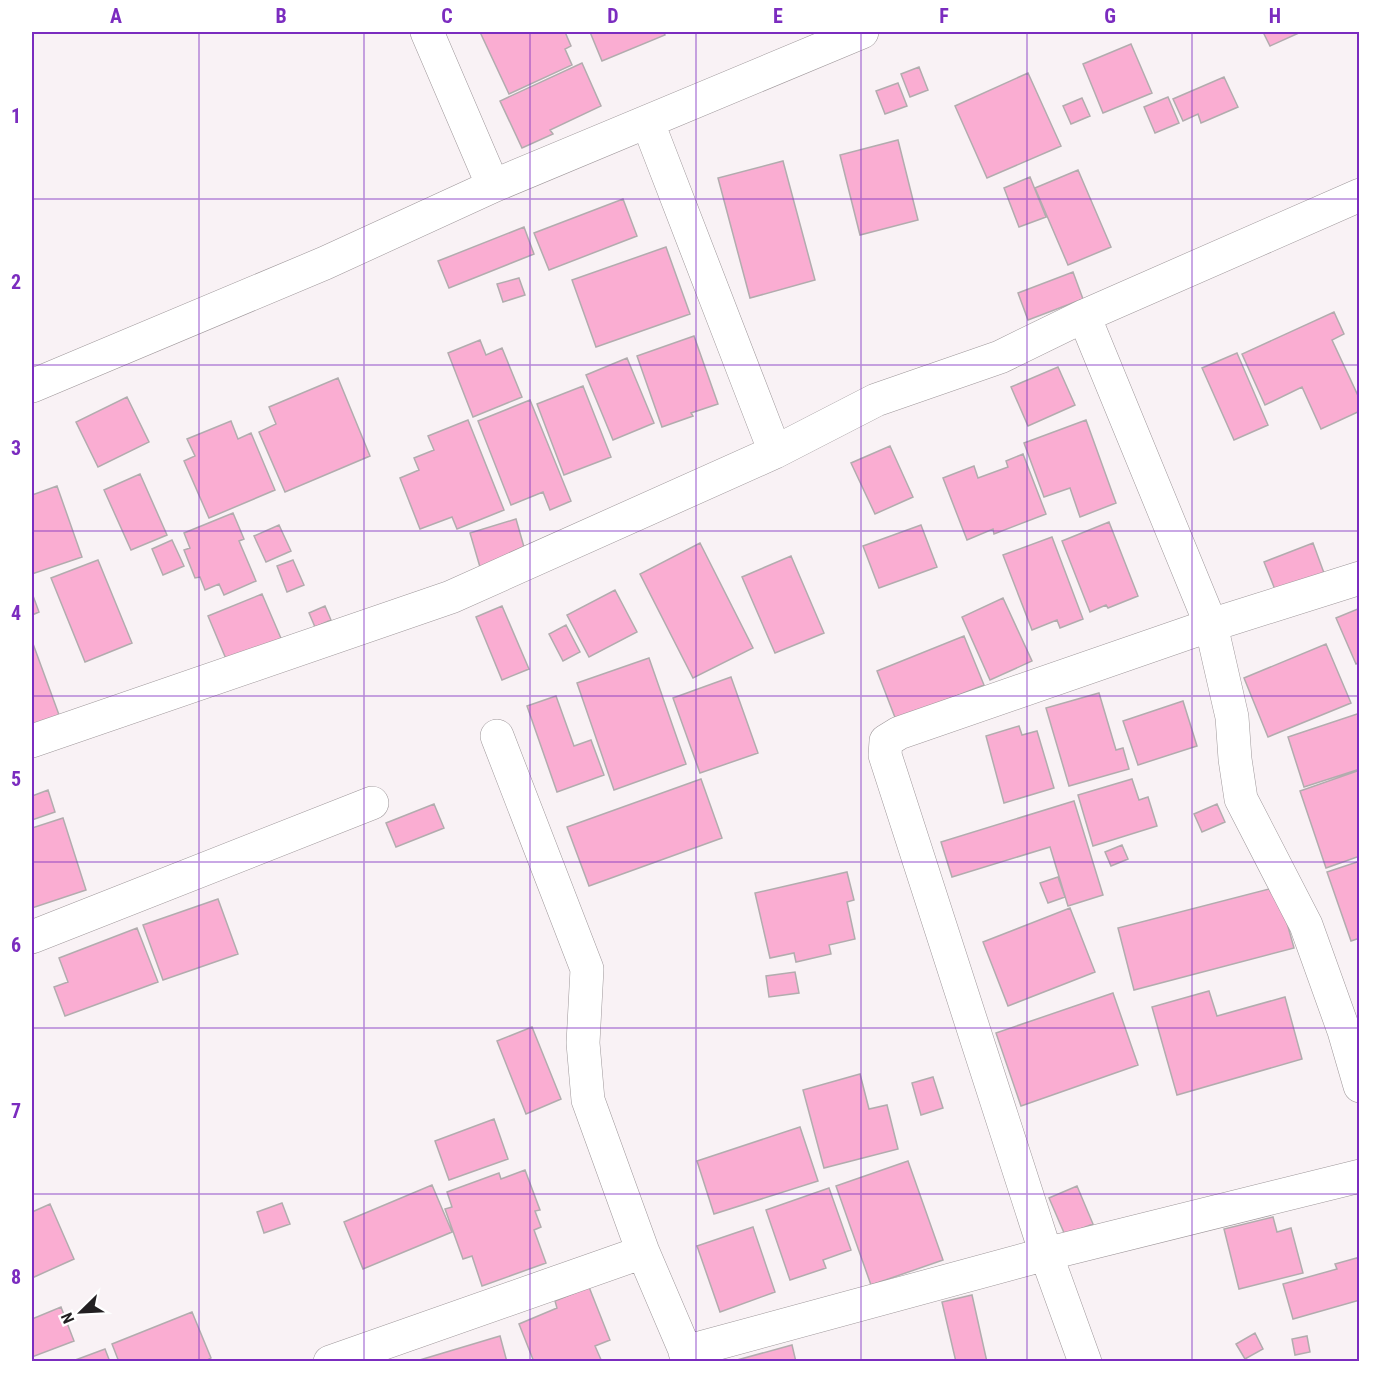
<svg xmlns="http://www.w3.org/2000/svg" width="1391" height="1393" viewBox="0 0 1391 1393" font-family="'Roboto Condensed',sans-serif">
	<rect width="100%" height="100%" fill="#f9f2f5"/>
	<path fill="#faadd2" stroke="#b2acae" stroke-width="1.5" d="M 480,32 L 565,32 L 571,46 L 565,49 L 572,65 L 509,94 Z
		M 590,32 L 663,32 L 665,35 L 602,61 Z
		M 1263,32 L 1301,32 L 1270,46 Z
		M 1131,44 L 1152,93 L 1103,113 L 1083,64 Z
		M 582,63 L 601,106 L 550,130 L 553,134 L 522,148 L 500,101 Z
		M 919,67 L 928,90 L 910,97 L 901,74 Z
		M 1028,73 L 1061,146 L 987,178 L 955,106 Z
		M 1224,77 L 1238,107 L 1201,123 L 1198,114 L 1183,121 L 1173,99 Z
		M 898,83 L 907,106 L 885,114 L 876,91 Z
		M 1168,97 L 1179,123 L 1155,133 L 1144,107 Z
		M 1082,98 L 1090,116 L 1071,124 L 1063,106 Z
		M 898,140 L 918,220 L 860,235 L 840,155 Z
		M 783,161 L 815,280 L 750,298 L 718,178 Z
		M 1078,170 L 1111,247 L 1068,265 L 1035,188 Z
		M 1030,177 L 1046,217 L 1019,227 L 1004,188 Z
		M 623,199 L 637,236 L 549,270 L 534,233 Z
		M 524,227 L 534,254 L 449,288 L 438,261 Z
		M 666,247 L 690,314 L 596,347 L 572,280 Z
		M 1073,272 L 1083,299 L 1028,320 L 1018,293 Z
		M 519,278 L 525,295 L 503,302 L 497,284 Z
		M 1334,312 L 1344,334 L 1332,340 L 1360,400 L 1360,411 L 1321,429 L 1302,387 L 1265,405 L 1242,354 Z
		M 694,336 L 718,404 L 691,413 L 693,416 L 662,427 L 637,356 Z
		M 480,340 L 486,355 L 502,348 L 522,397 L 473,417 L 448,353 Z
		M 1237,353 L 1268,425 L 1234,440 L 1202,368 Z
		M 627,358 L 654,423 L 613,440 L 586,375 Z
		M 1058,367 L 1075,405 L 1028,426 L 1011,387 Z
		M 338,378 L 370,456 L 285,492 L 259,432 L 276,424 L 269,407 Z
		M 583,386 L 611,457 L 564,475 L 537,404 Z
		M 127,397 L 149,442 L 98,467 L 76,422 Z
		M 530,400 L 571,501 L 550,510 L 543,492 L 511,505 L 478,421 Z
		M 468,420 L 504,510 L 457,529 L 452,517 L 420,529 L 400,478 L 419,470 L 414,458 L 434,450 L 428,436 Z
		M 1086,420 L 1116,503 L 1080,517 L 1070,488 L 1044,497 L 1024,443 Z
		M 231,421 L 238,439 L 251,433 L 275,490 L 209,518 L 184,461 L 195,456 L 187,439 Z
		M 890,446 L 913,497 L 875,514 L 851,463 Z
		M 1023,454 L 1046,514 L 994,534 L 993,529 L 967,540 L 943,478 L 974,466 L 978,478 L 1008,467 L 1006,461 Z
		M 140,474 L 167,535 L 131,550 L 104,490 Z
		M 57,486 L 82,557 L 32,574 L 32,495 Z
		M 233,513 L 244,539 L 239,541 L 256,581 L 224,595 L 219,584 L 205,590 L 200,577 L 195,578 L 184,550 L 190,548 L 184,533 Z
		M 516,519 L 526,554 L 480,567 L 470,533 Z
		M 1109,522 L 1138,596 L 1108,608 L 1106,605 L 1090,612 L 1062,541 Z
		M 279,525 L 291,551 L 266,562 L 254,536 Z
		M 921,525 L 937,567 L 879,588 L 863,546 Z
		M 1052,537 L 1083,619 L 1060,628 L 1057,620 L 1032,630 L 1003,555 Z
		M 172,540 L 184,566 L 163,575 L 152,549 Z
		M 700,543 L 753,648 L 693,678 L 640,574 Z
		M 1313,543 L 1324,573 L 1276,592 L 1264,562 Z
		M 791,556 L 824,633 L 775,653 L 742,577 Z
		M 98,560 L 132,643 L 85,662 L 51,578 Z
		M 293,560 L 304,585 L 287,592 L 277,566 Z
		M 615,590 L 637,632 L 589,657 L 567,615 Z
		M 32,593 L 39,612 L 32,615 Z
		M 262,594 L 283,643 L 229,666 L 208,616 Z
		M 1003,598 L 1032,661 L 990,680 L 962,617 Z
		M 325,606 L 331,620 L 315,627 L 309,613 Z
		M 502,606 L 529,669 L 502,680 L 476,617 Z
		M 1360,608 L 1360,662 L 1356,664 L 1336,618 Z
		M 566,625 L 580,652 L 563,661 L 549,634 Z
		M 964,636 L 984,685 L 896,720 L 877,671 Z
		M 32,641 L 62,723 L 32,734 Z
		M 1326,644 L 1351,703 L 1268,737 L 1244,678 Z
		M 649,658 L 686,764 L 614,790 L 577,683 Z
		M 731,677 L 758,753 L 700,773 L 673,698 Z
		M 1099,693 L 1116,750 L 1123,748 L 1129,769 L 1069,786 L 1046,708 Z
		M 556,696 L 574,746 L 591,740 L 604,775 L 557,792 L 527,706 Z
		M 1183,701 L 1197,746 L 1138,765 L 1123,721 Z
		M 1360,713 L 1360,769 L 1304,787 L 1288,737 Z
		M 1019,726 L 1022,735 L 1037,731 L 1054,788 L 1004,803 L 986,736 Z
		M 1360,770 L 1360,856 L 1326,868 L 1300,791 Z
		M 701,779 L 722,838 L 589,886 L 567,827 Z
		M 1132,779 L 1139,800 L 1148,797 L 1157,826 L 1093,846 L 1078,795 Z
		M 48,790 L 55,812 L 32,820 L 32,796 Z
		M 1074,801 L 1103,895 L 1068,906 L 1050,847 L 952,877 L 941,842 Z
		M 434,804 L 444,828 L 396,847 L 386,823 Z
		M 1217,804 L 1225,822 L 1202,832 L 1194,814 Z
		M 63,818 L 86,890 L 32,908 L 32,828 Z
		M 1122,845 L 1128,859 L 1111,866 L 1105,852 Z
		M 1360,861 L 1360,938 L 1351,941 L 1327,872 Z
		M 847,872 L 854,900 L 847,902 L 855,939 L 829,945 L 831,954 L 796,962 L 794,953 L 770,958 L 755,893 Z
		M 1058,877 L 1065,897 L 1048,903 L 1040,883 Z
		M 1277,887 L 1294,948 L 1134,990 L 1118,928 Z
		M 218,899 L 238,954 L 163,980 L 143,925 Z
		M 1070,908 L 1095,972 L 1008,1006 L 983,942 Z
		M 137,928 L 158,982 L 65,1016 L 54,987 L 68,982 L 59,958 Z
		M 795,972 L 799,993 L 769,997 L 766,976 Z
		M 1209,991 L 1217,1016 L 1285,997 L 1302,1059 L 1177,1095 L 1152,1007 Z
		M 1113,993 L 1138,1065 L 1021,1106 L 996,1033 Z
		M 532,1027 L 561,1099 L 526,1114 L 497,1041 Z
		M 860,1074 L 869,1109 L 887,1105 L 898,1149 L 824,1168 L 803,1090 Z
		M 933,1077 L 943,1108 L 921,1115 L 912,1083 Z
		M 494,1119 L 508,1159 L 449,1180 L 435,1141 Z
		M 800,1127 L 818,1181 L 714,1214 L 697,1161 Z
		M 908,1161 L 943,1260 L 871,1285 L 836,1186 Z
		M 525,1170 L 540,1210 L 535,1211 L 541,1227 L 534,1230 L 546,1263 L 482,1286 L 472,1256 L 463,1259 L 445,1209 L 452,1207 L 447,1192 L 499,1173 L 501,1179 Z
		M 432,1185 L 452,1232 L 363,1269 L 344,1222 Z
		M 1077,1186 L 1093,1224 L 1065,1235 L 1049,1198 Z
		M 829,1188 L 851,1250 L 823,1260 L 826,1268 L 790,1280 L 766,1210 Z
		M 282,1203 L 290,1224 L 264,1233 L 257,1212 Z
		M 50,1204 L 74,1259 L 32,1278 L 32,1212 Z
		M 1273,1217 L 1277,1232 L 1291,1228 L 1303,1273 L 1239,1289 L 1224,1229 Z
		M 753,1227 L 775,1292 L 720,1312 L 697,1246 Z
		M 1360,1257 L 1360,1300 L 1293,1319 L 1283,1284 L 1337,1269 L 1335,1264 Z
		M 589,1287 L 610,1340 L 595,1346 L 602,1362 L 534,1362 L 519,1324 L 557,1308 L 555,1301 Z
		M 972,1295 L 987,1362 L 956,1362 L 942,1302 Z
		M 61,1307 L 74,1341 L 32,1357 L 32,1319 Z
		M 192,1312 L 211,1358 L 204,1362 L 119,1362 L 112,1344 Z
		M 1255,1333 L 1263,1349 L 1245,1359 L 1236,1344 Z
		M 500,1336 L 507,1362 L 413,1362 Z
		M 1307,1336 L 1310,1352 L 1295,1355 L 1292,1339 Z
		M 792,1345 L 796,1362 L 738,1362 L 737,1360 Z
		M 105,1349 L 110,1362 L 70,1362 Z"/>
	<g fill="none" stroke-linecap="round" stroke-linejoin="round">
		<g stroke="#9e979a" stroke-width="34">
			<path id="street" d="M 427,32 L 493,186
				M 648,123 L 775,452
				M 1084,316 L 1211,625 L 1232,717 L 1235,759 L 1241,799 L 1306,925 L 1344,1031 L 1360,1086
				M 32,386 L 325,263 L 493,186 L 862,32
				M 497,736 L 587,969 L 583,1043 L 588,1100 L 643,1252 L 690,1362
				M 32,741 L 451,597 L 775,452 L 876,400 L 1000,357 L 1084,316 L 1360,195
				M 32,937 L 372,803
				M 685,1352 L 1046,1254 L 1360,1176
				M 330,1362 L 643,1252
				M 1085,1362 L 1046,1254 L 885,755 L 886,741 L 899,733 L 1211,625 L 1360,578"/>
		</g>
		<use href="#street" stroke="#fff" stroke-width="33"/>
	</g>
	<path fill="none" stroke="#7b2cbf" stroke-width="1.5" stroke-opacity="0.55" d="M 199,32 L 199,1362M 364,32 L 364,1362M 530,32 L 530,1362M 696,32 L 696,1362M 861,32 L 861,1362M 1027,32 L 1027,1362M 1192,32 L 1192,1362M 32,199 L 1360,199M 32,365 L 1360,365M 32,531 L 1360,531M 32,696 L 1360,696M 32,862 L 1360,862M 32,1028 L 1360,1028M 32,1194 L 1360,1194"/>
	<rect width="1391" height="1393" fill="none" stroke="#ffffff" stroke-width="66"/>
	<g transform="translate(81 1312) rotate(246)" stroke="#ffffff" stroke-width="4.5" paint-order="stroke">
	<path d="M0-4.5L10 22L0 15L-10 22Z" fill="#221f21"/>
	<text y="-9" font-size="16" font-weight="bold" text-anchor="middle" fill="#221f21">N</text>
	</g>
	<rect x="33" y="33" width="1325" height="1327" fill="none" stroke="#7b2cbf" stroke-width="2"/>
	<g font-size="20" text-anchor="middle" font-weight="bold" fill="#7b2cbf">
		<text x="116" y="23">A</text>
		<text x="281" y="23">B</text>
		<text x="447" y="23">C</text>
		<text x="613" y="23">D</text>
		<text x="778" y="23">E</text>
		<text x="944" y="23">F</text>
		<text x="1110" y="23">G</text>
		<text x="1275" y="23">H</text>
		<text x="16" y="123">1</text>
		<text x="16" y="289">2</text>
		<text x="16" y="455">3</text>
		<text x="16" y="620">4</text>
		<text x="16" y="786">5</text>
		<text x="16" y="952">6</text>
		<text x="16" y="1118">7</text>
		<text x="16" y="1284">8</text>
	</g>
</svg>
